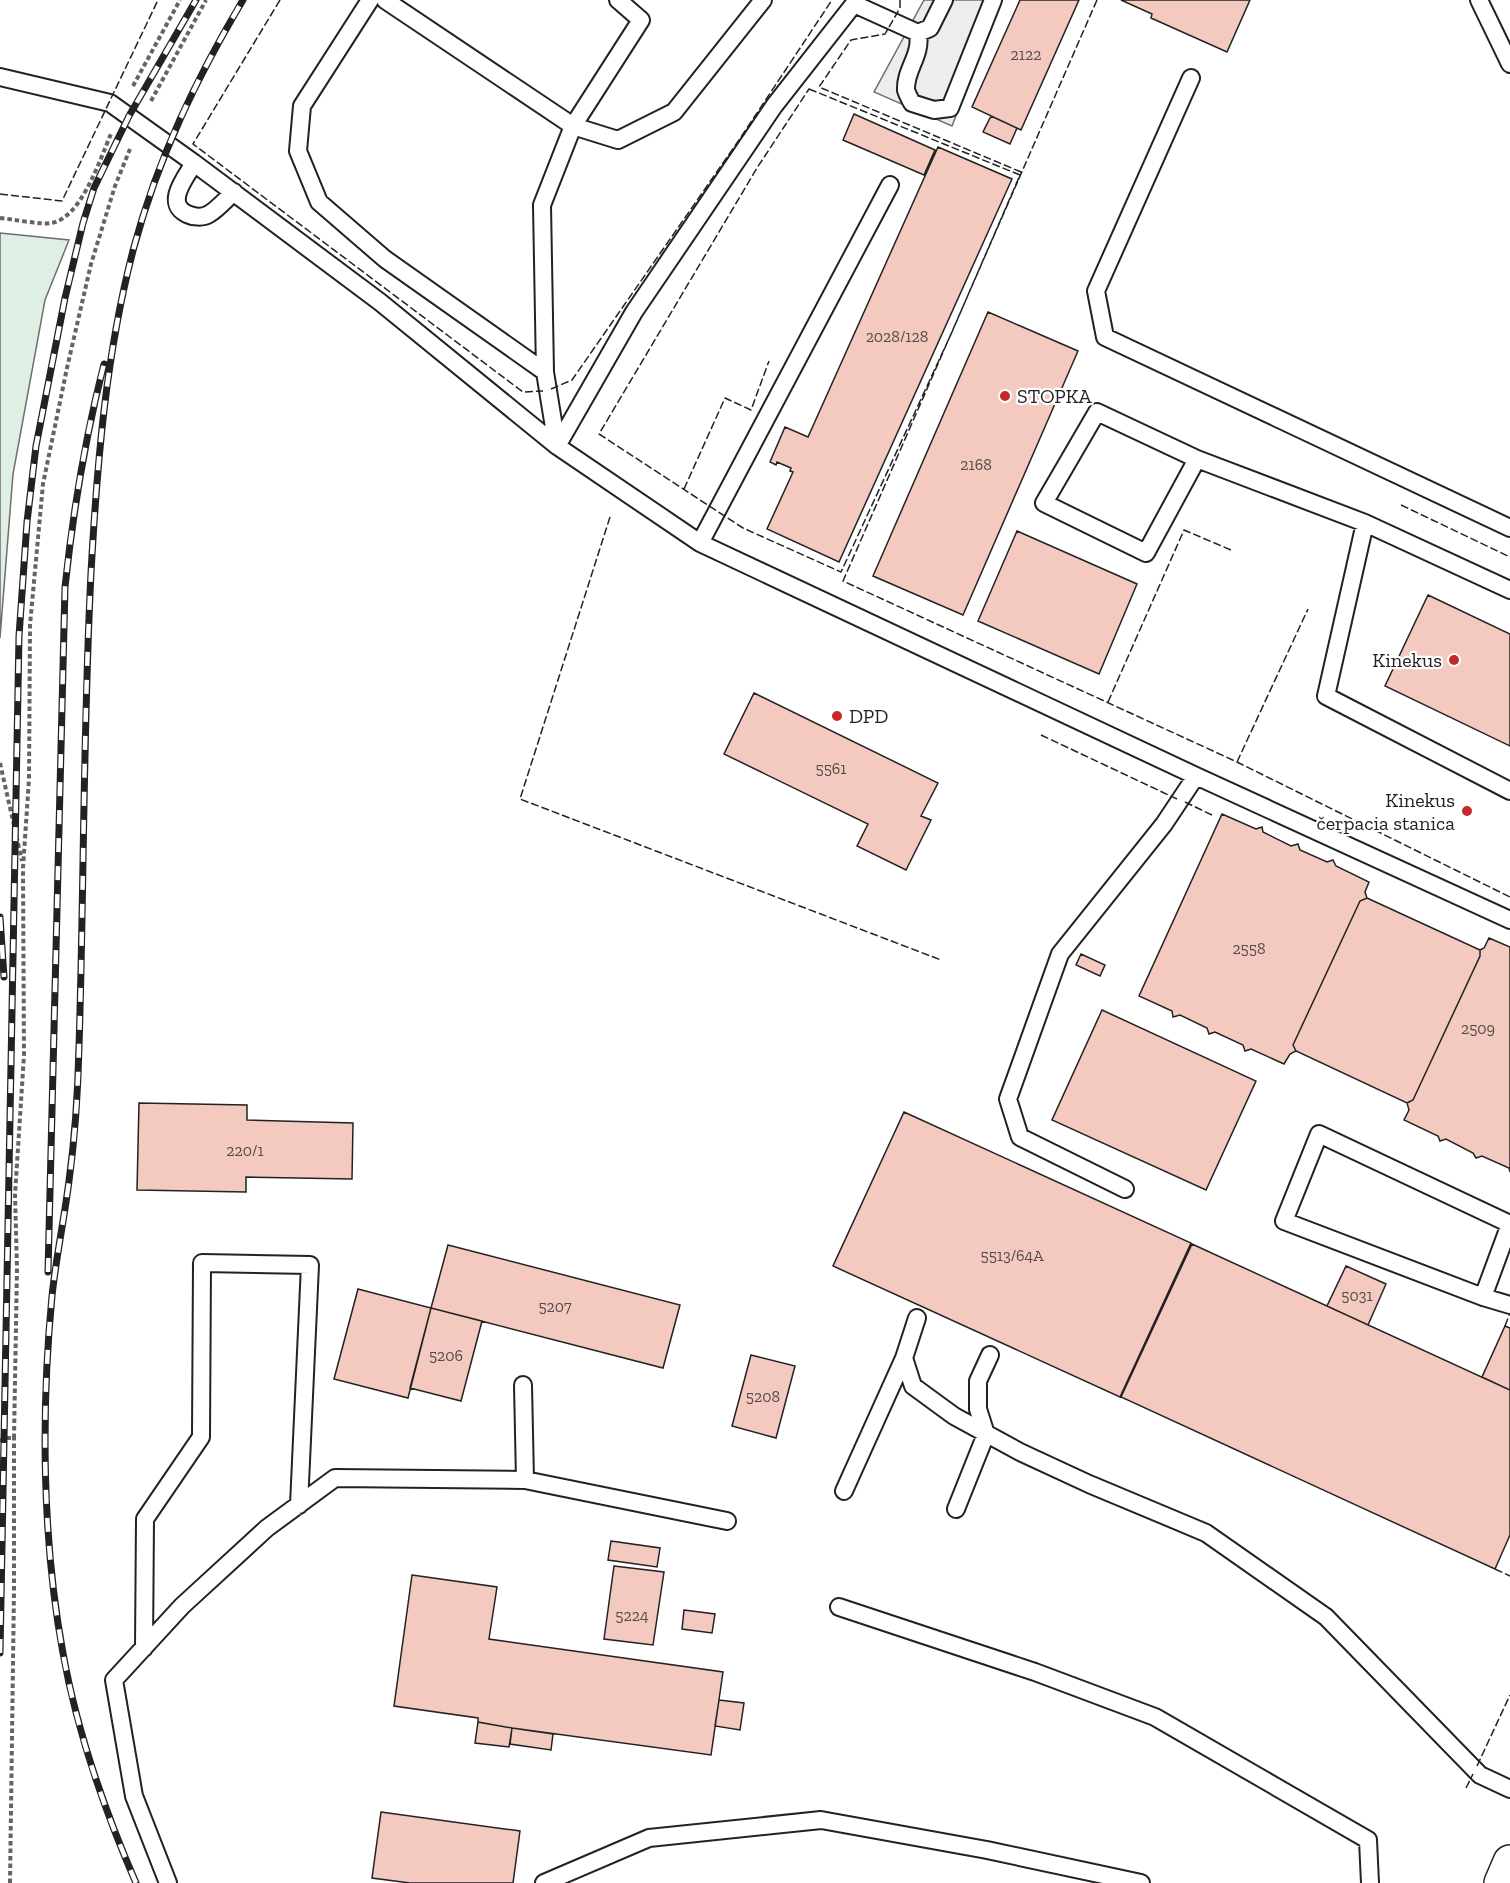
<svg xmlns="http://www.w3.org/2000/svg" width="1510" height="1883" viewBox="0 0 1510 1883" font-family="'Zilla Slab',serif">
	<rect width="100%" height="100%" fill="#fff"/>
	<path fill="#e0efe3" stroke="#6f6f6f" stroke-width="1.5" d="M 0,233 L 69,240 L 45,300 L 13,474 L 0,638 Z"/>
	<path fill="#ededed" stroke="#6f6f6f" stroke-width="1.5" d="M 924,0 L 1001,0 L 952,126 L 874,92 Z"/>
	<path fill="#f3c9c0" stroke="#222" stroke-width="1.5" d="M 1020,0 L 1079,0 L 1021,130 L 972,107 Z
		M 1121,0 L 1250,0 L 1227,52 L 1151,18 L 1152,14 Z
		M 854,114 L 935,150 L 924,175 L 843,140 Z
		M 991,116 L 1017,128 L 1010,144 L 983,132 Z
		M 938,147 L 1012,179 L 839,562 L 767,529 L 793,472 L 790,471 L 791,468 L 777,462 L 776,465 L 770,462 L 785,427 L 808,437 Z
		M 988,312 L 1078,351 L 963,615 L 873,576 Z
		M 1017,531 L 1137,584 L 1099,674 L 978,621 Z
		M 1428,595 L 1510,634 L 1510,746 L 1385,686 Z
		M 754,693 L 938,783 L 921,816 L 931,820 L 906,870 L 857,846 L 868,824 L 724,754 Z
		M 1222,814 L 1256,829 L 1262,827 L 1263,832 L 1291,846 L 1298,844 L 1300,850 L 1327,862 L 1333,860 L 1336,866 L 1369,882 L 1365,892 L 1367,898 L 1360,901 L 1293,1045 L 1296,1051 L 1290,1054 L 1284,1064 L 1251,1049 L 1245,1051 L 1243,1045 L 1215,1032 L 1209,1034 L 1207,1028 L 1180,1015 L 1173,1017 L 1172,1011 L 1139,996 Z
		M 1367,898 L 1480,950 L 1480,956 L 1413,1100 L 1407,1103 L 1296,1051 L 1293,1045 L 1360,901 Z
		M 1489,938 L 1510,947 L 1510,1172 L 1509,1168 L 1482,1156 L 1476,1158 L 1473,1153 L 1446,1139 L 1440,1141 L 1438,1136 L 1404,1120 L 1409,1110 L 1407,1103 L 1413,1100 L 1480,956 L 1480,950 L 1484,948 Z
		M 1081,954 L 1105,965 L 1100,976 L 1076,965 Z
		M 1102,1010 L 1256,1081 L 1206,1190 L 1052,1120 Z
		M 139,1103 L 247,1105 L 247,1120 L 353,1123 L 352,1179 L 246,1177 L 246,1192 L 137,1190 Z
		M 904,1112 L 1191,1243 L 1120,1397 L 833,1266 Z
		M 1192,1244 L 1510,1390 L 1510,1535 L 1495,1569 L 1121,1397 Z
		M 448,1245 L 680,1305 L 663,1368 L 431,1308 Z
		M 1346,1266 L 1386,1284 L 1368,1325 L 1327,1306 Z
		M 358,1289 L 431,1308 L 408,1398 L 334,1379 Z
		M 431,1308 L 482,1321 L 461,1401 L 410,1388 Z
		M 1505,1326 L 1510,1328 L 1510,1390 L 1482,1377 Z
		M 751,1355 L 795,1366 L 776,1438 L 732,1426 Z
		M 611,1541 L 660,1548 L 657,1567 L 608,1560 Z
		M 614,1566 L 664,1572 L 653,1645 L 604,1639 Z
		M 412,1575 L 497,1587 L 489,1639 L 723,1672 L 711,1755 L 512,1728 L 478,1722 L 478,1718 L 394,1706 Z
		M 684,1610 L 715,1614 L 712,1633 L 682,1629 Z
		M 719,1700 L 744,1703 L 740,1730 L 715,1726 Z
		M 478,1722 L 512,1728 L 509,1747 L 475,1743 Z
		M 512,1728 L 553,1734 L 551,1750 L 510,1744 Z
		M 381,1812 L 520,1831 L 513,1883 L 410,1883 L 372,1878 Z"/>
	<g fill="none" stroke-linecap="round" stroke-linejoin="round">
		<g stroke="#222" stroke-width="20">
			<path id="service" d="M 370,0 L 302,106 L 298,151 L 319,202 L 385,259 L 545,372
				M 385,0 L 573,126 L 618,140 L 674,112 L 763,0
				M 1479,0 L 1510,64
				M 854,4 L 918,33 L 930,28 L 944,0
				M 918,33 C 922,56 905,69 906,90 C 907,94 910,99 912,103 L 934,110 L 950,108 L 993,0
				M 0,77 L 110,103 L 194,163
				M 1191,78 L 1096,291 L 1105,337 L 1510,528
				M 890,185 L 700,543 L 1196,776 L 1510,920
				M 234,192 C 226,199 218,209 209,214 C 203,218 193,217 187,214 C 164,203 186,177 194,163 L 380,302 L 557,446 L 700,543
				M 557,446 L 634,312 L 774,106 L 857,0
				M 557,446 L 545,372 L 542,205 L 573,126 L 641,20 L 618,0
				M 1197,459 L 1146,553 L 1044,503 L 1097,412 L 1197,459 L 1365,523 L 1326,696 L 1510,791
				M 1365,523 L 1510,590
				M 1125,1189 L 1020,1137 L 1008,1099 L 1060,954 L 1164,824 L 1196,776
				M 1483,1297 L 1510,1224 L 1319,1134 L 1284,1221 L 1483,1297 L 1510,1305
				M 917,1318 L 904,1358 L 913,1386 L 954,1416 L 1020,1452 L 1089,1484 L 1206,1533 L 1326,1617 L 1480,1775 L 1510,1789
				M 525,1480 L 727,1521
				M 844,1491 L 904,1358
				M 956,1509 L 986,1434 L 978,1409 L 978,1381 L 990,1355
				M 839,1607 L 1035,1672 L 1155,1717 L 1368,1840 L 1370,1883
				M 144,1648 L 145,1519 L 201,1437 L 202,1263 L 310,1265 L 299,1505
				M 168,1883 L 134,1796 L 114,1680 L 182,1606 L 267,1528 L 335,1478 L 525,1480 L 523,1385
				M 544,1883 L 649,1838 L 821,1820 L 987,1850 L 1141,1883"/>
		</g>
		<g stroke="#222" stroke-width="36">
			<path id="primary" d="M 1501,1883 L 1510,1862"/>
		</g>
		<path stroke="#646464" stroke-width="4" stroke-dasharray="4.5 3" stroke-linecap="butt" d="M 133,86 L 180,0
			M 151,101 L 206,0
			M 0,218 C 12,219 41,225 51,223 C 81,219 100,159 111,134
			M 0,763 L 22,861
			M 0,1441 L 4,1438 L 14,1438 L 17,1268 L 15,1195 L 24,1055 L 23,868 L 29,779 L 30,625 L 43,484 L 67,368 L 91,264 L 115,186 L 130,149
			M 10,1883 L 14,1590 L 14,1438"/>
		<use href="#service" stroke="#fff" stroke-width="16"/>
		<use href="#primary" stroke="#fff" stroke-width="33"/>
		<g stroke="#222" stroke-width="7">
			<path id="rail" d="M 0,917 L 4,977
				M 48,1272 L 65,587 C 73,512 85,438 104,364
				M 0,1653 L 19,636 L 27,522 L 36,446 L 65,298 L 83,223 L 94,188 L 129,116 L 196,0
				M 136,1883 C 104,1809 77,1732 63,1653 C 42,1540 41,1411 52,1296 C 56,1258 64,1220 69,1181 C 75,1137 78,1091 79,1046 C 84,889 83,730 91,573 C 97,464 106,352 134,247 C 158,158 196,79 243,0"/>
		</g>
		<use href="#rail" stroke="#fff" stroke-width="4.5" stroke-dasharray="14" stroke-linecap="butt"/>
		<path stroke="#222" stroke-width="1.5" stroke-dasharray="8 3" stroke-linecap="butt" d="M 280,0 L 193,144 L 523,392 L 543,391
			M 900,0 L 900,8 L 885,34 L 851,40 L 819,87 L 1021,172 L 1022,169
			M 1097,0 L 843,581 L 1237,762 L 1510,897
			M 809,89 L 1020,175 L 952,332 L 841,572 L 743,528 L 599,434 L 757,168 Z
			M 0,194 L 62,201 L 158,0
			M 551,389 L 572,380 L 739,140 L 832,0
			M 684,489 L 725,398 L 751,410 L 769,361
			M 1401,505 L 1510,557
			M 610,517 L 520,799 L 941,960
			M 1108,702 L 1184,530 L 1231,550
			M 1041,735 L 1177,799
			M 1237,762 L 1308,609
			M 1185,802 L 1214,816
			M 1505,1326 L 1510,1313
			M 1495,1569 L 1510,1576
			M 1477,1766 L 1510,1695
			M 1466,1788 L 1473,1774"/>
	</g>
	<g fill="#c62828" stroke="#fff" stroke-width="2">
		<circle cx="1005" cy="396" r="6"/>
		<circle cx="1454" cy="660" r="6"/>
		<circle cx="837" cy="716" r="6"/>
		<circle cx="1467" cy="811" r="6"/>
	</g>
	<g text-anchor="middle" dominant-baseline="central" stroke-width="4.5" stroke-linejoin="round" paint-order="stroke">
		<g font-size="16" fill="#564c4a">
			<text x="1026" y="54">2122</text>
			<text x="897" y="336">2028/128</text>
			<text x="976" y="464">2168</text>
			<text x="831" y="768">5561</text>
			<text x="1249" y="948">2558</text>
			<text x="1478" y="1028">2509</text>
			<text x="245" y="1150">220/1</text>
			<text x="1012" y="1255">5513/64A</text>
			<text x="1357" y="1295">5031</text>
			<text x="555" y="1306">5207</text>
			<text x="446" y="1355">5206</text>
			<text x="763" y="1396">5208</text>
			<text x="632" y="1615">5224</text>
		</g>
		<g font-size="20" fill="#222" stroke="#fff" text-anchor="start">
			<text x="1017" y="396">STOPKA</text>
			<text x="1442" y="660" text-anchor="end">Kinekus</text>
			<text x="849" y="716">DPD</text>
			<text x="1455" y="800" text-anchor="end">Kinekus<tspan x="1455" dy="23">čerpacia stanica</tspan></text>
		</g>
	</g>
</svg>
